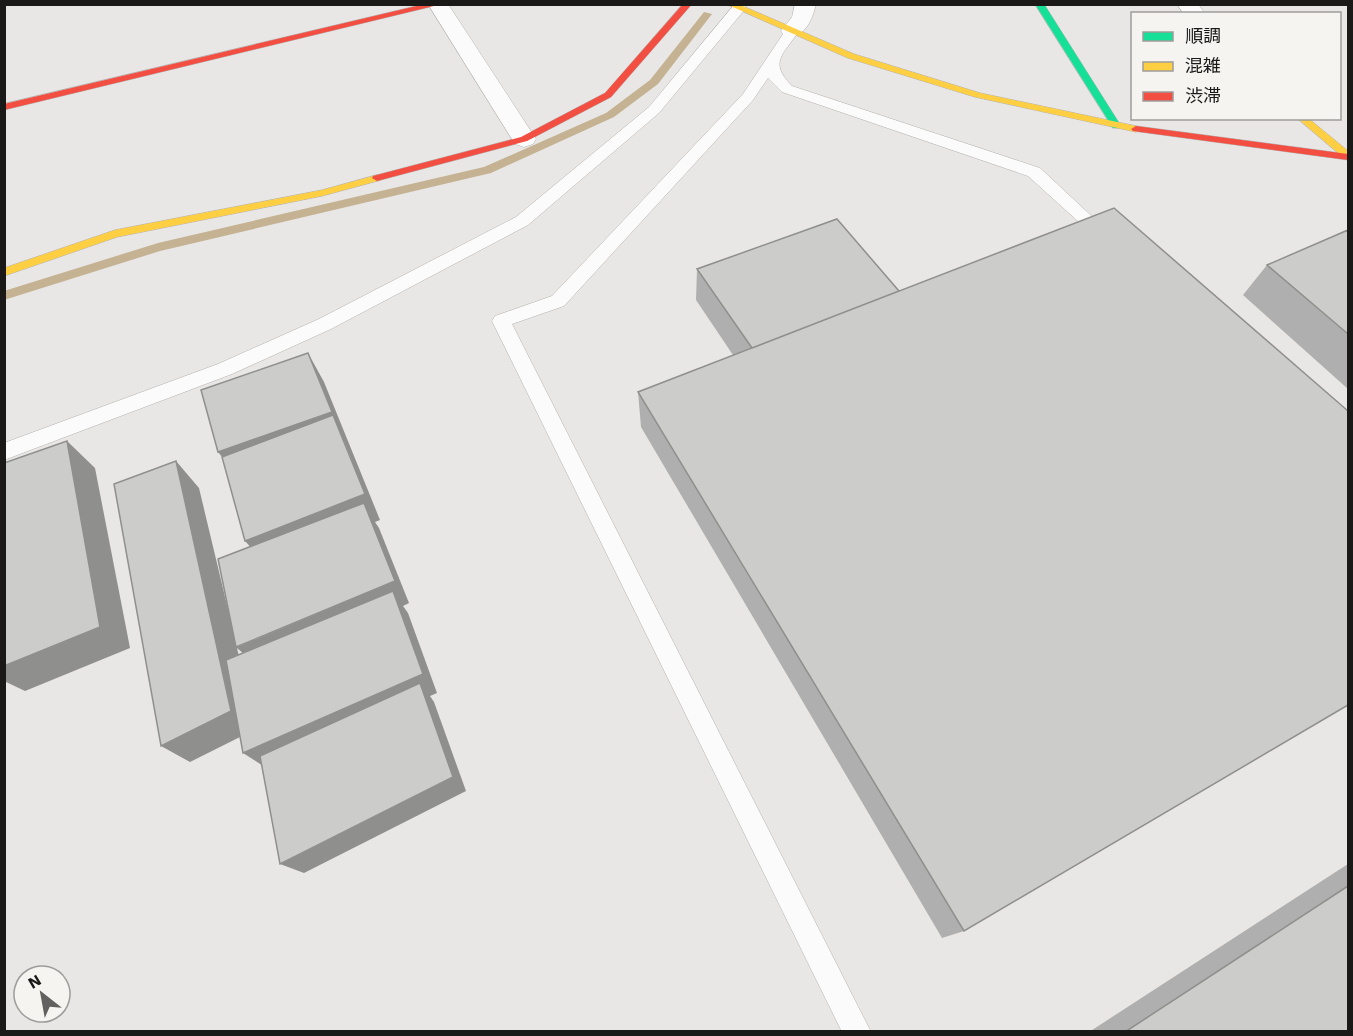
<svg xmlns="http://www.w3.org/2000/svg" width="1353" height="1036" viewBox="0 0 1353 1036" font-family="'Work Sans','Noto Sans JP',sans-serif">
	<rect width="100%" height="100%" fill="#e8e7e5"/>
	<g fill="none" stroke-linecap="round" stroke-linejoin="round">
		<path fill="#c4b293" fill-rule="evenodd" d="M 704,12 L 712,14 L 658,84 L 614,117 L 491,173 L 160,251 L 4,300 L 4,291 L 158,243 L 484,167 L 606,113 L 650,80 Z"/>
		<g stroke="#b3b2b0" stroke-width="1">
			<path id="lane" d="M 734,5 L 744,5 L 746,8 L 659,113 L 528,225 L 331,329 L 232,374 L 4,460 L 4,443 L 218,364 L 319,319 L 516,217 L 649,107 Z
				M 792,27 L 799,31 C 783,55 768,62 792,86 L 1040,168 L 1115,238 L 1113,242 L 1101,242 L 1028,176 L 782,92 L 768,78 L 753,100 L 564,306 L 512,324 L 871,1032 L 842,1032 L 492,321 L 495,316 L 552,296 L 743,94 L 787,28 Z"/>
		</g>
		<g stroke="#b3b2b0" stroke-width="1">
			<path id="street" d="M 428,4 L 448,4 L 536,139 L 533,144 L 524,147 L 515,144 Z
				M 795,4 L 816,4 C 812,21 804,40 784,36 L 781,31 L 792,17 Z
				M 1177,4 L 1198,4 L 1205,14 L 1184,14 Z"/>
		</g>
		<g stroke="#b3b2b0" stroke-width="1">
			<path id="fast" d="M 1035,4 L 1044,4 L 1121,126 L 1119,128 L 1113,128 Z"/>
		</g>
		<g stroke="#b3b2b0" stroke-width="1">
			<path id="slow" d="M 726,4 L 738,4 L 854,54 L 980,93 L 1136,126 L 1141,129 L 1136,132 L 975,97 L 848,58 Z
				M 1297,118 L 1308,118 L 1348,151 L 1348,159 L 1344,158 Z
				M 377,175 L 382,178 L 381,180 L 322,196 L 117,237 L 4,276 L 4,268 L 115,230 L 322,190 Z"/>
		</g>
		<g stroke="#b3b2b0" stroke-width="1">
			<path id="jam" d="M 425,4 L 442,4 L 4,110 L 4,104 Z
				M 683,4 L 692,4 L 611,97 L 527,141 L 377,181 L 372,178 L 373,176 L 521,137 L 605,93 Z
				M 1136,126 L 1348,154 L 1348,160 L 1133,131 L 1131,129 Z"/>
		</g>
		<use href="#lane" fill="#fcfbfb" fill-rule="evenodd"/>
		<use href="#street" fill="#fcfbfb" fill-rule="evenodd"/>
		<use href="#fast" fill="#16e098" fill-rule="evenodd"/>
		<use href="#slow" fill="#ffcf43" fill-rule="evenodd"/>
		<use href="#jam" fill="#f24e42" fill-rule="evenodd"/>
	</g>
	<path fill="#afafaf" d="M 837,219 L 964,931 L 942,938 L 641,427 L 638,392 L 733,355 L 696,300 L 697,269 Z
		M 1348,230 L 1348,389 L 1243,295 L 1267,265 Z
		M 1348,864 L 1348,1032 L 1089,1032 Z"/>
	<path fill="#8f8f8e" d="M 308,353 L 324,382 L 380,520 L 375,522 L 379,528 L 409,603 L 403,606 L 408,613 L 437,693 L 430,696 L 434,702 L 466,791 L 304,873 L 280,864 L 453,777 L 425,698 L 268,769 L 243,753 L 423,674 L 399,608 L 259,667 L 237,648 L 256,729 L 190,762 L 161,746 L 231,711 L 176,461 L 199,488 L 237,647 L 395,581 L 372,523 L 267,565 L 245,541 L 365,494 L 344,441 L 240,479 L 218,452 L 332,412 Z
		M 67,441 L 95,468 L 130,648 L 25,691 L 4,681 L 4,666 Z"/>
	<path fill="#cccccb" stroke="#8f8f8e" stroke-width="1.5" d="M 1114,208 L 1348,411 L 1348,705 L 964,931 L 638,392 Z
		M 837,219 L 899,291 L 752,348 L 697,269 Z
		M 1348,230 L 1348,334 L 1267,265 Z
		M 308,353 L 332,412 L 218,452 L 201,390 Z
		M 333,415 L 365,494 L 245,541 L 222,457 Z
		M 67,441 L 100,627 L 4,666 L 4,463 Z
		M 176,461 L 231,711 L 161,746 L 114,484 Z
		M 364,503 L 395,581 L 236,647 L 218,559 Z
		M 393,591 L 423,674 L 243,753 L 226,660 Z
		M 420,683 L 453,777 L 280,864 L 260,756 Z
		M 1348,886 L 1348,1032 L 1125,1032 Z"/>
	<rect width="1353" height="1036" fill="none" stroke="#1a1918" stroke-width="12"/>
	<rect x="1131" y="12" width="210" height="108" fill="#f6f4f1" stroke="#9e9c9a" stroke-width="1.5"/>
	<rect x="1143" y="32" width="30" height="9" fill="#16e098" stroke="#9e9c9a" stroke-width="1.5"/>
	<text x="1185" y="42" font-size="18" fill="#1a1918">順調</text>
	<rect x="1143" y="62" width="30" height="9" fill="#ffcf43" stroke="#9e9c9a" stroke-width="1.5"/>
	<text x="1185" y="72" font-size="18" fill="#1a1918">混雑</text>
	<rect x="1143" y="92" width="30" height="9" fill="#f24e42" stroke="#9e9c9a" stroke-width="1.5"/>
	<text x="1185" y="102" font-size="18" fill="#1a1918">渋滞</text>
	<g transform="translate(42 994) rotate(329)"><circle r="28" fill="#f6f4f1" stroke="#9e9c9a" stroke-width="1.5"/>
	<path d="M0-4.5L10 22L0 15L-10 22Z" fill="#626160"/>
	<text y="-9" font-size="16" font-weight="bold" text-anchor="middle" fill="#1a1918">N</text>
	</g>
</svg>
